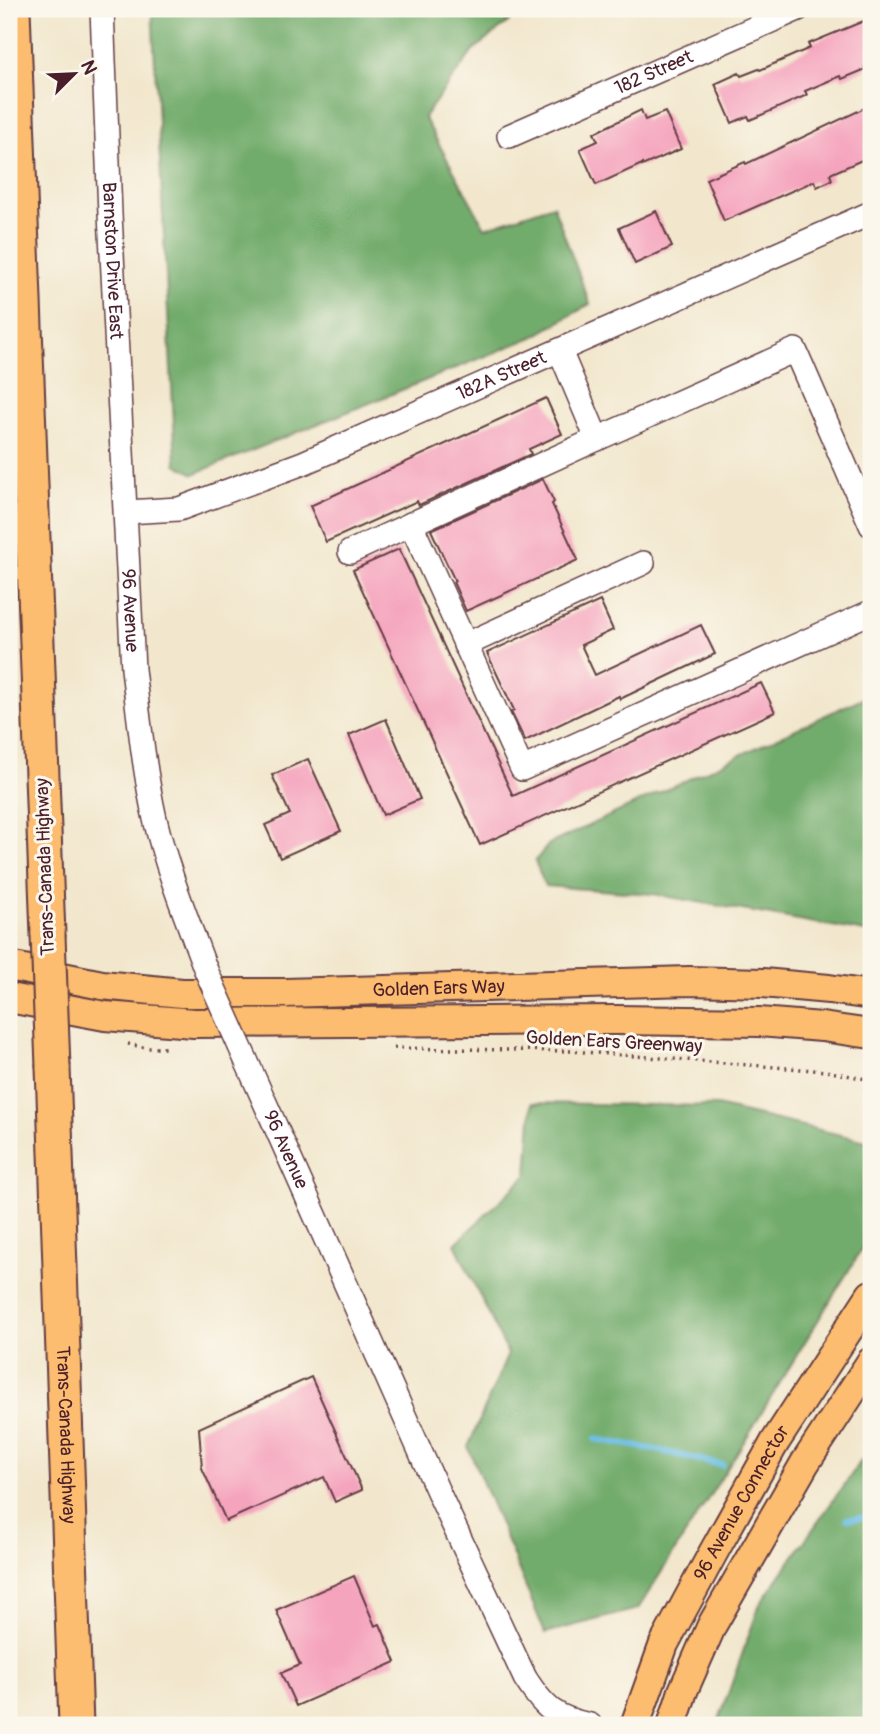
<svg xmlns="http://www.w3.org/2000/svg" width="880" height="1734" viewBox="0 0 880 1734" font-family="Pangolin,sans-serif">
	<rect width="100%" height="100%" fill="#fbf7ec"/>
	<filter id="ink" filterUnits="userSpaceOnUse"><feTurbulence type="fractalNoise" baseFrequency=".0143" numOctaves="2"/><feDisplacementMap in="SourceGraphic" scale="14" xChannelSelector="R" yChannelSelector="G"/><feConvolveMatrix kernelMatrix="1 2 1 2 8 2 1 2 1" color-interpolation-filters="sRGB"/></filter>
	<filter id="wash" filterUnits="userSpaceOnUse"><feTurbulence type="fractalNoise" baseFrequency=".00686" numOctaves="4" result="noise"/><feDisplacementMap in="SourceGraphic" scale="28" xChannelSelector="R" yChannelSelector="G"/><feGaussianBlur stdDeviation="1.57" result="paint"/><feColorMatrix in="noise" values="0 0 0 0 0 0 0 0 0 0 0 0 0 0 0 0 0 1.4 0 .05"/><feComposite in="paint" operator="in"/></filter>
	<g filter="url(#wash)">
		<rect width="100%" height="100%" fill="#f2e7cd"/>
		<path fill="#72ac6c" stroke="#5e664c" stroke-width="2" d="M 152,9 L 524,9 L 474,50 L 424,117 L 485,228 L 553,205 L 590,304 L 533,337 L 194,474 L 176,464 Z
			M 871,694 L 871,933 L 653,894 L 545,886 L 535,861 L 549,844 Z
			M 532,1103 L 717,1106 L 871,1142 L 871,1234 L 737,1453 L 638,1609 L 545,1633 L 468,1447 L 508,1354 L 455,1244 L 527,1175 Z
			M 871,1447 L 871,1725 L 717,1725 L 760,1604 Z"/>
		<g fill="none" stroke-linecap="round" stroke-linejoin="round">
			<path stroke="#68bee5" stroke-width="6" d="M 595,1439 L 657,1450 L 722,1465
				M 847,1519 L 871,1517"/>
		</g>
		<g id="blocks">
			<path fill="#f5a4be" d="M 871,18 L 871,64 L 865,67 L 866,69 L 842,79 L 840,76 L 805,91 L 807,95 L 750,120 L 748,116 L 732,123 L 715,84 L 739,73 L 741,76 L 759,69 L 760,70 L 810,48 L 808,44 Z
				M 871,105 L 871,156 L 830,174 L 832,180 L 817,187 L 814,181 L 724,221 L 706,179 L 745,162 L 746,164 Z
				M 641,110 L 645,120 L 665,112 L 681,149 L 642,166 L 642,164 L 596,185 L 580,149 L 598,141 L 594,133 Z
				M 656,211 L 672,247 L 635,264 L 619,228 Z
				M 546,398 L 562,434 L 529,449 L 531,454 L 419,505 L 417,501 L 326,542 L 310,506 Z
				M 543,479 L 554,502 L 552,504 L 578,560 L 466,611 L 453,582 L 455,581 L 431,530 Z
				M 399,549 L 513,796 L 761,683 L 775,712 L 480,845 L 353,570 Z
				M 600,601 L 613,630 L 581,645 L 595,675 L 701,625 L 715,654 L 620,699 L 619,696 L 525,741 L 511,712 L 514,710 L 487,653 Z
				M 386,719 L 420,799 L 383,815 L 349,735 Z
				M 308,759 L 341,831 L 280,858 L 265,825 L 290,814 L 272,775 Z
				M 311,1377 L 362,1490 L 335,1502 L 324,1477 L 226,1521 L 202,1468 L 199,1428 Z
				M 354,1576 L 375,1626 L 380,1624 L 396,1662 L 296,1706 L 281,1673 L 300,1665 L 276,1610 Z"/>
		</g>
	</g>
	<g filter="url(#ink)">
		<use href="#blocks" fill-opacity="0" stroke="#633d43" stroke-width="2"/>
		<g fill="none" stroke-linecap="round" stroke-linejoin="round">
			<g stroke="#633d43" stroke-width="26">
				<g id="minor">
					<path id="s1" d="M 102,9 L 110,214 L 133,669 C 139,719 144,770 155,819 C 167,870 187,919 205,968"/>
					<path id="s2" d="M 509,136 L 798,9"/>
					<path d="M 597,439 L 795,350 L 871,525"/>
					<path id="s3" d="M 126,512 L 179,509 L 303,463 L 871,213"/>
					<path d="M 411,524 L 522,769 L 871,612"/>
					<path d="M 350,552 L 597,439 L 560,351"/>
					<path d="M 465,645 L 643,563"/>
					<path id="s4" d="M 246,1060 L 440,1496 L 525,1678 C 544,1708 555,1718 590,1725"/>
				</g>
			</g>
			<g stroke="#633d43" stroke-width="32">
				<g id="major">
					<path id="s5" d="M 9,966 L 102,985 L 182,993 L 285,993 L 689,981 L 763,983 L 829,989 L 871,995"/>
					<path d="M 9,998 L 105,1016 L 194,1023 L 617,1020 L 759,1022 L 822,1027 L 871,1034"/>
					<path id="s6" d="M 635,1725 L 664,1644 L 713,1553 L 775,1442 L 871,1295"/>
					<path d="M 672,1725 L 683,1691 L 712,1625 L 805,1463 L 871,1362"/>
				</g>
			</g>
			<g stroke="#633d43" stroke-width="37">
				<g id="highway">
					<path d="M 13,9 L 48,935"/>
					<path id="s7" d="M 53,1067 L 76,1725"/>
				</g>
			</g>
			<path stroke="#633d43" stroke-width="3.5" stroke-dasharray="2 5" stroke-linecap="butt" d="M 128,1044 L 147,1048 L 169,1048
				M 394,1048 L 571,1051 L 826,1071 L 871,1080"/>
			<use href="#minor" stroke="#fff" stroke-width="23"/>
			<use href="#major" stroke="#fcbd6f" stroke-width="28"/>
			<use href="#highway" stroke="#fcbd6f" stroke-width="33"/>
			<g stroke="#633d43" stroke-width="26" stroke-linecap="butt">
				<path id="minor-bridge" d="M 205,968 L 246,1060"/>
			</g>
			<g stroke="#633d43" stroke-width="37" stroke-linecap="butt">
				<path id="highway-bridge" d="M 48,935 L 53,1067"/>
			</g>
			<use href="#minor-bridge" stroke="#fff" stroke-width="23"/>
			<use href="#highway-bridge" stroke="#fcbd6f" stroke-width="33"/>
		</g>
	</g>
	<g text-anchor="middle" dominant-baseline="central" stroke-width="6" stroke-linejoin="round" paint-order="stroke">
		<g font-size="19" fill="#4a1f2b" stroke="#fbf7ec">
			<text stroke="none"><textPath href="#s2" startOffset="158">182 Street</textPath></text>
			<text stroke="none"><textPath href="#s1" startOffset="252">Barnston Drive East</textPath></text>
			<text stroke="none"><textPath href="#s3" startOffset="402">182A Street</textPath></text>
			<text stroke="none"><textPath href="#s1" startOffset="602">96 Avenue</textPath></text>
			<text transform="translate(45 867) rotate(-92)">Trans-Canada Highway</text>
			<text stroke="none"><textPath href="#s5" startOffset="432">Golden Ears Way</textPath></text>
			<text transform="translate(614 1042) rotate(3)">Golden Ears Greenway</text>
			<text stroke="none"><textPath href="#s4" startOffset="98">96 Avenue</textPath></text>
			<text stroke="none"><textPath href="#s7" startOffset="368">Trans-Canada Highway</textPath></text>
			<text stroke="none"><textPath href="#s6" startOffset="247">96 Avenue Connector</textPath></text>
		</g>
	</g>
	<rect width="880" height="1734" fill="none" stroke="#fbf7ec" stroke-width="35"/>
	<g transform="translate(74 74) rotate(66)" stroke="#fbf7ec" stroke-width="5" paint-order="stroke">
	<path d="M0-5L12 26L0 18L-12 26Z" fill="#4a1f2b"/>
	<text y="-10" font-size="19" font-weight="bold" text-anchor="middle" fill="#4a1f2b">N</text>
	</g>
</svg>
